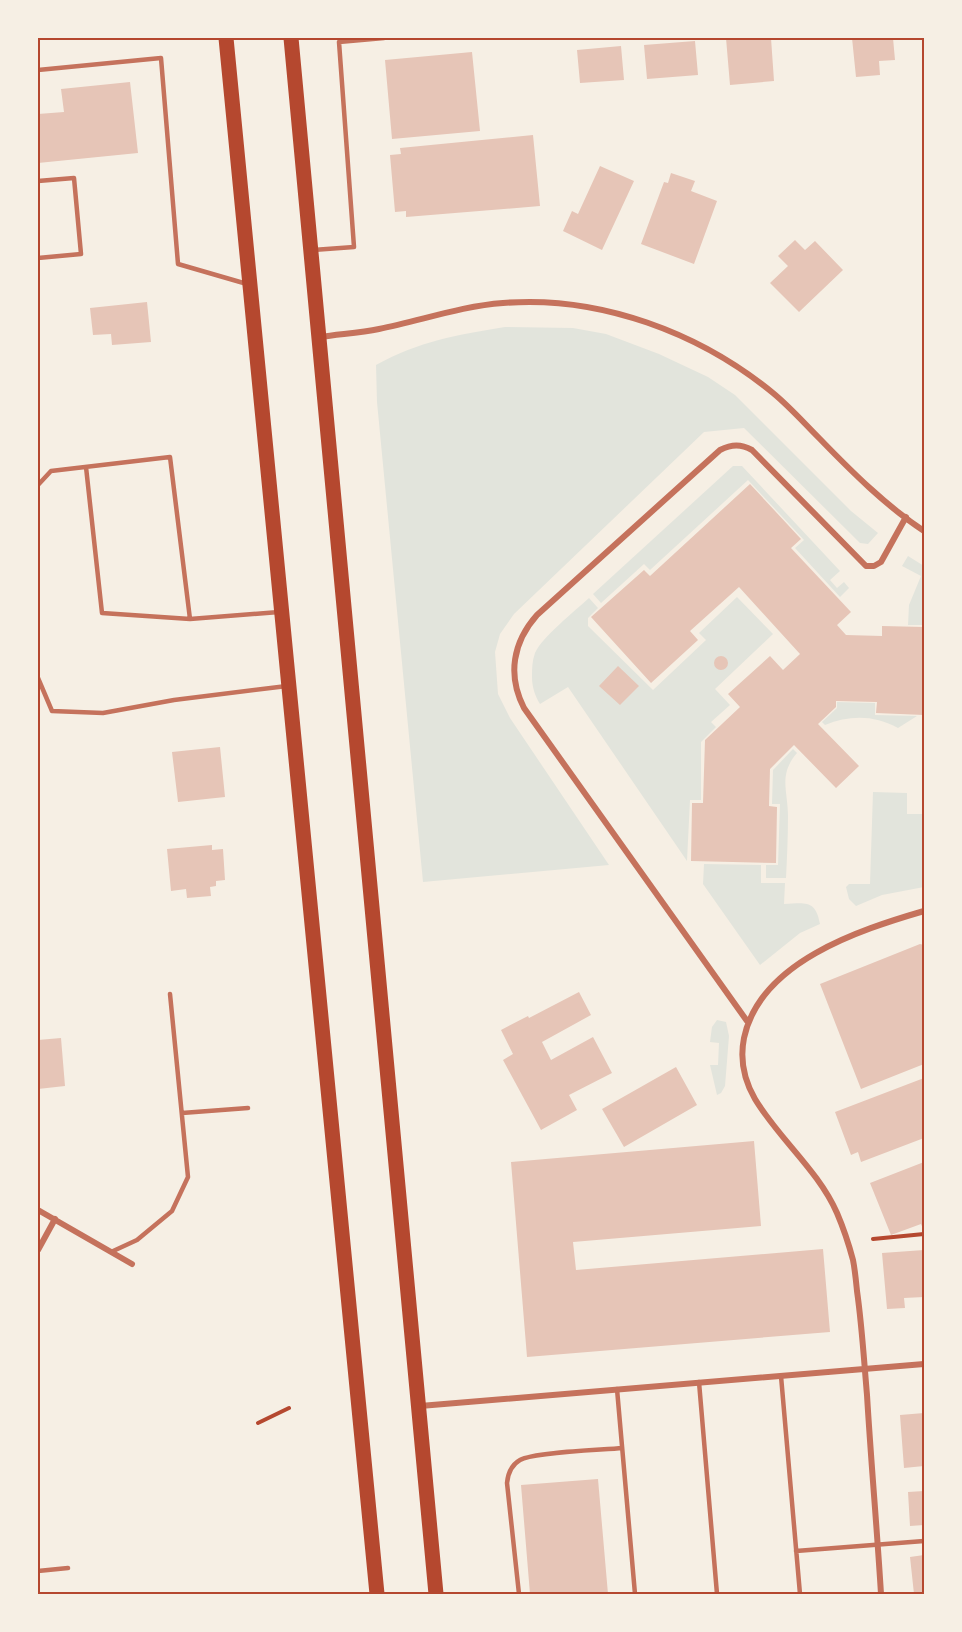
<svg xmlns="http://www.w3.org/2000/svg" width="962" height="1632" viewBox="0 0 962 1632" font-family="'Nunito Sans',sans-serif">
	<rect width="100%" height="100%" fill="#f6efe4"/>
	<path fill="#e2e4dc" d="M 505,327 L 573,328 L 606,334 L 659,354 L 708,377 L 735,395 L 851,511 L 878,533 L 868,544 L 860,543 L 744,428 L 704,432 L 514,614 L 500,634 L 495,652 L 498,694 L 510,718 L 609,865 L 423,882 L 377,402 L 376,365 C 420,341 456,335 505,327 Z
		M 733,466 L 742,466 L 840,571 L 830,580 L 837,588 L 844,582 L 849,588 L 840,597 L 795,548 L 804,540 L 748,480 L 650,570 L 644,564 L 601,603 L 593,594 Z
		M 908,556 L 924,566 L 924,625 L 908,625 L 909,605 L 921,576 L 902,566 Z
		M 737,597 L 773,634 L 715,689 L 730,705 L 711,722 L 716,727 L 701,742 L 701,800 L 690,800 L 687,861 L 568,687 L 540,704 C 535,696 532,687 532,677 C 532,669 532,661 535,653 C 542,637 575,611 589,598 L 598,608 L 588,618 L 588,626 L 653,690 L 706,640 L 699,633 Z
		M 837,702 L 875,703 L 875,715 L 917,716 L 898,728 C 874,715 850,715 825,725 L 822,722 L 837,708 Z
		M 793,749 L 797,753 C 778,775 788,791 788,816 C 788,837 787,857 786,878 L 766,878 L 766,865 L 778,865 L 780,804 L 772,804 L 773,770 Z
		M 873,792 L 907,793 L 907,814 L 924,814 L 924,887 L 882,895 L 856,906 L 849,899 L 846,887 L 849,884 L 870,884 Z
		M 704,864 L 761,865 L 761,883 L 785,883 L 784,904 C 804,903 816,899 820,924 L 800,933 L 760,965 L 703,884 Z
		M 717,1020 L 726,1022 L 729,1036 L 725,1086 L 721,1093 L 717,1095 L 710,1065 L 718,1065 L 719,1043 L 710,1042 L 712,1027 Z"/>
	<path fill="#e6c5b7" d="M 726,38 L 771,38 L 774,81 L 730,85 Z
		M 852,38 L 893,38 L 895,60 L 879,61 L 880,75 L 856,77 Z
		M 695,41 L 698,75 L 647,79 L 644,45 Z
		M 621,46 L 624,80 L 580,83 L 577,50 Z
		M 472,52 L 480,131 L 392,139 L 385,60 Z
		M 130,82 L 138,153 L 38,163 L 38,114 L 64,112 L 61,89 Z
		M 533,135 L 540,206 L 406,217 L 406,211 L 395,212 L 390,155 L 401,154 L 400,148 Z
		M 600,166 L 634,181 L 602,250 L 563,231 L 572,211 L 578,214 Z
		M 671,173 L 695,181 L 691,191 L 717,201 L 694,264 L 641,244 L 664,182 L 668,183 Z
		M 795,240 L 805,250 L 815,241 L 843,270 L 799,312 L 770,283 L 788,266 L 778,256 Z
		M 147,302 L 151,342 L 112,345 L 111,334 L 93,335 L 90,308 Z
		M 750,484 L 801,539 L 791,548 L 851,612 L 837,625 L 846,635 L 882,636 L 882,626 L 924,627 L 924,715 L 876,713 L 877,702 L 836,701 L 836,707 L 818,724 L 859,766 L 836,788 L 794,745 L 770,769 L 769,806 L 777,807 L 776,863 L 691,861 L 692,803 L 703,803 L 705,740 L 740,707 L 728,694 L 770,656 L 783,670 L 800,654 L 739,587 L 690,631 L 698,640 L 651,683 L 591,617 L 644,570 L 650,576 Z
		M714 663a7 7 0 1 1 14 0a7 7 0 1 1-14 0Z
		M 618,666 L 639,686 L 620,705 L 599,686 Z
		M 220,747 L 225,797 L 178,802 L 172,752 Z
		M 212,845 L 212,850 L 223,849 L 225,880 L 216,881 L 216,886 L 210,887 L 211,896 L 187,898 L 186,889 L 171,891 L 167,849 Z
		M 920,944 L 924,945 L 924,1064 L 861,1089 L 820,984 Z
		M 579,992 L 591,1015 L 542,1042 L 551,1060 L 593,1037 L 612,1073 L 569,1095 L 577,1110 L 541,1130 L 503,1060 L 513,1054 L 501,1030 L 528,1016 L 529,1018 Z
		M 61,1038 L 65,1086 L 38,1089 L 38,1040 Z
		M 676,1067 L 697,1105 L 624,1147 L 602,1109 Z
		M 924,1078 L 924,1138 L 861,1162 L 858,1152 L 851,1155 L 835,1112 Z
		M 754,1141 L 761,1226 L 573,1242 L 576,1270 L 823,1249 L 830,1332 L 527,1357 L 511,1162 Z
		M 924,1162 L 924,1231 L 921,1224 L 891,1235 L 870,1183 Z
		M 924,1250 L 924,1297 L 904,1298 L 905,1308 L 887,1309 L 882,1253 Z
		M 924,1413 L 924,1466 L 904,1468 L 900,1415 Z
		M 598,1479 L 608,1594 L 530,1594 L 521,1485 Z
		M 924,1491 L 924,1525 L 910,1526 L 908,1492 Z
		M 924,1555 L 924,1594 L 914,1594 L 910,1557 Z"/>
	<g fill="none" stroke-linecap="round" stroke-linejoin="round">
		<path stroke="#b5482f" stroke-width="4" d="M 873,1239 L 924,1234
			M 258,1423 L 289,1408"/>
		<path stroke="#c5725c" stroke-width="4.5" d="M 38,70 L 161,58 L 178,264 L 247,284
			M 38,181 L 74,178 L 81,254 L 38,258
			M 313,250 L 354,247 L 339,42 L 384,38
			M 86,467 L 102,613 L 190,619 L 279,612
			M 38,485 L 51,471 L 170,457 L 190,619
			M 38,678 L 52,711 L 103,713 L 174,700 L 287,686
			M 182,1113 L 248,1108
			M 111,1252 L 137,1240 L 172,1211 L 188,1177 L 170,994
			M 781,1376 L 800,1594
			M 699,1382 L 717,1594
			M 617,1389 L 635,1594
			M 796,1551 L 924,1541
			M 38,1571 L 68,1568
			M 519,1594 L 507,1483 C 508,1473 511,1465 520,1460 C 534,1452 602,1450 622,1448"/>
		<path stroke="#c5725c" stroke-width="6" d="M 320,337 C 339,334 359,333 379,329 C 420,321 461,306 503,303 C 600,295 700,333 773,393 C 790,407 804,423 819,438 C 851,471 886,506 924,531
			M 747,1021 L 524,708 C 507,675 513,642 537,615 L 720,450 C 732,444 741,444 752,450 L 866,566 L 874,566 L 881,562 L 906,517
			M 38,1210 L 132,1264
			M 38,1250 L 55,1219
			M 420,1406 L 924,1364
			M 881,1594 C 877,1528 871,1462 867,1395 C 864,1361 862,1326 857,1291 C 856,1281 855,1270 853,1260 C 849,1245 843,1227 837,1213 C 818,1170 779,1139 755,1099 C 744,1080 740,1058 744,1038 C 760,962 859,930 924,911"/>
		<path stroke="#b5482f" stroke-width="15" d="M 226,38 L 377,1594
			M 291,38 L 436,1594"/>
	</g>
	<rect width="962" height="1632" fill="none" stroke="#f6efe4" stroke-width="78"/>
	<rect x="39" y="39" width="884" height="1554" fill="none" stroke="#b5482f" stroke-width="2"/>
</svg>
